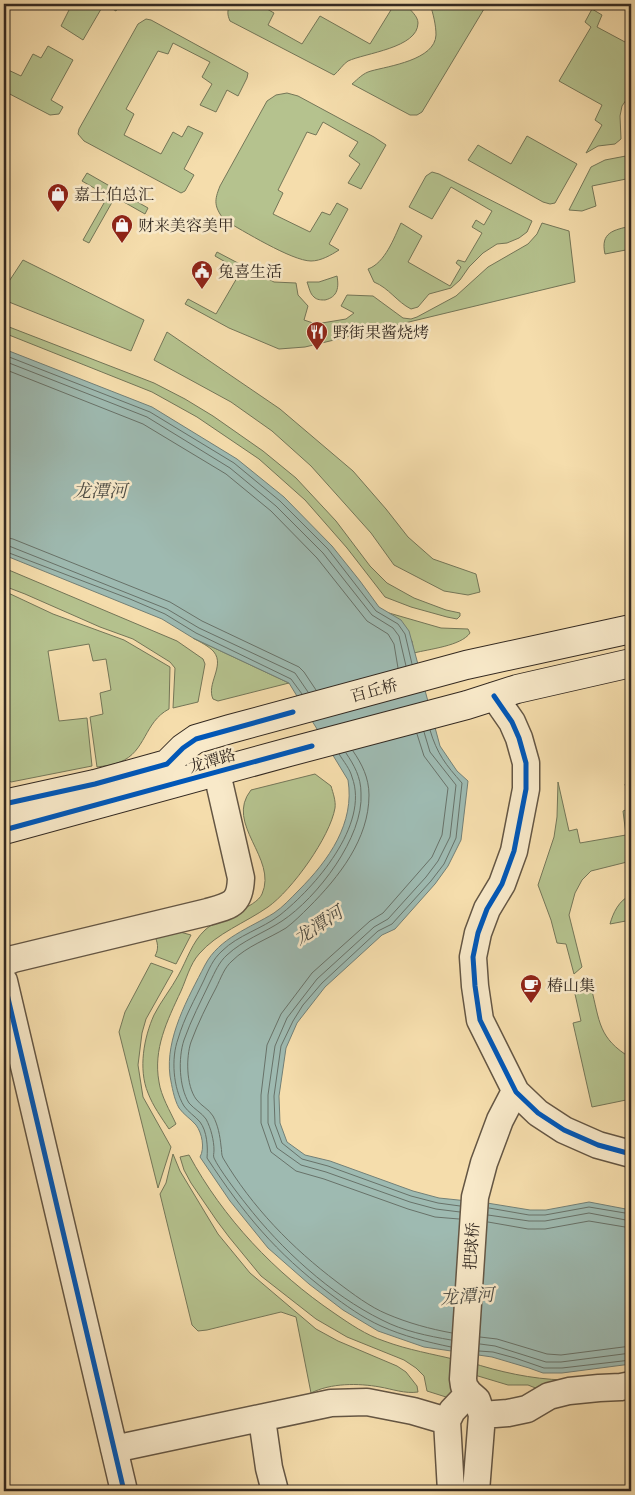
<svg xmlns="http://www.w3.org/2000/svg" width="635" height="1495" viewBox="0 0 635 1495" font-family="'Gentium Book Plus','Noto Serif SC',serif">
	<rect width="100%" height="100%" fill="#f5ddac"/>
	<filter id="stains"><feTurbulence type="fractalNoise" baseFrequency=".004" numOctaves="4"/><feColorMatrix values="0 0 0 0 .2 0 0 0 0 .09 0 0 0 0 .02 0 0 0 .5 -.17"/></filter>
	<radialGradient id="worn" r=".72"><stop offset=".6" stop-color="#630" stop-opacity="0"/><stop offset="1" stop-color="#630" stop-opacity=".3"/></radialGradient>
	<path fill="#b5c28e" stroke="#747658" d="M 67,4 L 120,4 L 116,11 L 104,4 L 83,40 L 61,26 L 71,6 Z
		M 231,4 L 270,4 L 267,9 L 274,13 L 268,25 L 302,44 L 320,16 L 370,44 L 394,5 L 392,4 L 405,4 C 410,10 418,16 418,23 C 418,48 365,53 348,61 C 343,64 339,71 334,75 L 230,21 C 227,14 227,10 231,4 Z
		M 430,4 L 487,4 L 422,112 L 417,115 L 410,115 L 352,84 C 358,79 363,73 371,71 C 389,66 435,60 436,35 C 436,25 433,13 430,4 Z
		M 592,9 L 602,15 L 597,27 L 625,42 L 631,32 L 631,93 L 622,106 L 620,116 L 621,139 L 615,144 L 598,146 L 586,153 L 602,125 L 595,120 L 602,105 L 559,81 L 591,27 L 585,22 Z
		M 146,19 L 151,20 L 248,73 L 247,78 L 238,96 L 227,90 L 216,112 L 200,105 L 212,84 L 202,77 L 210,62 L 173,43 L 168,54 L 158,51 L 126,109 L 134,114 L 124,135 L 161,154 L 173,132 L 182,137 L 188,126 L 203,133 L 184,169 L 194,175 L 185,191 L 181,193 L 84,141 L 78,134 L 79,129 L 138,24 Z
		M 48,46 L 73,60 L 51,100 L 63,107 L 59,114 L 50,115 L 4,91 L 4,68 L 21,76 L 33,54 L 41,58 Z
		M 287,93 L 298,96 L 374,137 L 386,145 L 361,189 L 348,183 L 360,164 L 349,156 L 358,142 L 323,122 L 316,135 L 307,132 L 278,190 L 283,193 L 273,214 L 310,232 L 322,212 L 330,215 L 337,203 L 348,209 L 329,244 L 339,250 C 331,255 321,261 311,261 C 292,261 242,230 224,220 C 214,206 214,201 220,186 L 267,101 L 276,95 Z
		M 527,136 L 577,164 L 555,203 L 550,204 L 543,202 L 468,160 L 478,145 L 511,164 Z
		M 631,155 L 631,178 L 592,186 L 596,206 L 582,211 L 569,210 L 591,167 L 605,160 Z
		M 432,172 L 439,174 L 532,221 L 527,232 L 519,238 L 507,243 L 497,244 L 483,253 L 469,267 L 460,280 L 451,288 L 429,294 L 418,307 L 411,309 C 397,302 389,288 374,282 L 368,269 C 385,263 394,238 401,223 L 422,236 L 408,262 L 450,286 L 461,267 L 456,263 L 458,260 L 465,262 L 482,233 L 472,227 L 476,220 L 484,225 L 492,211 L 451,187 L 432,219 L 409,207 L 426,176 Z
		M 87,173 L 148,208 L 145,214 L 115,197 L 89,243 L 83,240 L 108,196 L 82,181 Z
		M 542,223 L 569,231 L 575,282 L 305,347 L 279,349 L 229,328 L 185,304 L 188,299 L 216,314 L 241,271 L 215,256 L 217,252 L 274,282 L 296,283 L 298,295 L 308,306 L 304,320 L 316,324 L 346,319 L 354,313 L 341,306 L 347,295 L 373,296 L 403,318 L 411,319 L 417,317 L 456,296 L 488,267 L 528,244 L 537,234 Z
		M 631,226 L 631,249 L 605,254 C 600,232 614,230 631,226 Z
		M 23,260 L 144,320 L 131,351 L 4,300 L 4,289 Z
		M 337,276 C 339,287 338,297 325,300 C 321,300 317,300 314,297 C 310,294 309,287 307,282 L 319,282 Z
		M 4,325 L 154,383 L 185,399 L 213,416 L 263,451 L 296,478 L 336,521 L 370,566 L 387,583 L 414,598 L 446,610 L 460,613 L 460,616 L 457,619 L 447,617 L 411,607 L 385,597 L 347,548 L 305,500 L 259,459 L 197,417 L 152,392 L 4,333 Z
		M 167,332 L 280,409 L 353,471 L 386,509 L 408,537 L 433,559 L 476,574 L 480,592 L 468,595 L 444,591 L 394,565 L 371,533 L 311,466 L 272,431 L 231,402 L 154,360 Z
		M 4,568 L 177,641 L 203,659 L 205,664 L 198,702 L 173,708 L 175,668 L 170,662 L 133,639 L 100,627 L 25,594 L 4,586 Z
		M 4,591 L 53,614 L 124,640 L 170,667 L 169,709 C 144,722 146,752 120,762 C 113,765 104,766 97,767 L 90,717 L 103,714 L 100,693 L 111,690 L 106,659 L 93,661 L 89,644 L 48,651 L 59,721 L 87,718 L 92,766 L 11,782 L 4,778 Z
		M 389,613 L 441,628 L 468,629 L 470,633 C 461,646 429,649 414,653 L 412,641 Z
		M 193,638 L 289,683 L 218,701 L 213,699 C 206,684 225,666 214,652 C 209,646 200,642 193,638 Z
		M 315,774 L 331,786 C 333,793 336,801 335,808 C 330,837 292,890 268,907 C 245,923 217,933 199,954 C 190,964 186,980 181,991 C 167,1021 153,1049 159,1082 C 161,1096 170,1111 176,1124 L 169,1129 C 161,1117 153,1106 148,1093 C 138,1069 144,1037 154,1015 C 161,1001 171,989 178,976 C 187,960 192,942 205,930 C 219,917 256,908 262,894 C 278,858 224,824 251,790 Z
		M 558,782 L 569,831 L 577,829 L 580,843 L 626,835 L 623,811 L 630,808 L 625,784 L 631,782 L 631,861 L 591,871 L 582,880 L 575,893 L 569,915 L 582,967 L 574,974 L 566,944 L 557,943 L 551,920 L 538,885 L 554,837 L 557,817 Z
		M 631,895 L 631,920 L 610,924 C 613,913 619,900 631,895 Z
		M 180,932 L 191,935 L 176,964 L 155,956 C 159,949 158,942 154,935 Z
		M 151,963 L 173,971 L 146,1019 L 142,1033 L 138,1065 L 143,1097 L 171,1147 L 158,1188 L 119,1032 L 125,1012 Z
		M 591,987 C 600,1022 598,1038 631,1058 L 631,1099 L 592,1107 L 573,1023 L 581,1021 L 575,994 Z
		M 173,1154 L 180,1171 L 218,1234 L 250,1273 L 316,1329 L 338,1341 L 397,1366 L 406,1372 L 417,1386 L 418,1392 C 405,1394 392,1389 380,1387 C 358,1383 331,1383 311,1393 L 296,1317 L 281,1312 L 207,1330 L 198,1331 L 192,1325 L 160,1194 L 166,1183 Z
		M 189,1155 C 223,1218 275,1273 334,1313 C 350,1324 366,1335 384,1341 C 408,1350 433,1354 457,1360 L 455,1394 L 446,1397 L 427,1391 L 424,1376 L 416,1368 L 404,1360 L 347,1337 L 316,1319 L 261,1276 L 229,1237 L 217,1221 L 191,1183 L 184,1170 L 180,1157 Z
		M 469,1362 C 500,1372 531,1379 564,1380 L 543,1391 L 528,1385 L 508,1385 L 468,1373 Z"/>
	<path fill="#9ebab1" stroke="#738077" d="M 4,349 L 152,407 L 237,459 L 284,497 L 332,546 L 360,581 L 379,607 L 401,620 L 409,631 L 440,746 L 457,771 L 468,781 L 461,840 L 448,866 L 435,884 L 395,929 L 382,935 L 325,987 L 297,1023 L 286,1048 L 279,1096 L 280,1123 L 287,1142 L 305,1155 L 330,1161 L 413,1191 L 439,1198 L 487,1203 L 530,1210 L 546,1210 L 589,1202 L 631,1210 L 631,1364 L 562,1373 L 543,1373 L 529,1368 L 492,1357 L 424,1347 L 378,1331 L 343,1310 L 309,1284 L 268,1248 L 230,1201 L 200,1157 C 205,1148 202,1133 196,1125 C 191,1119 184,1115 179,1108 C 174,1099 172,1087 170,1076 C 165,1038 188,998 205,965 C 219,938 250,928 274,913 C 283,907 291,898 299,890 C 329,860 355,823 348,780 L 289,683 L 193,638 L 162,619 L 4,555 Z"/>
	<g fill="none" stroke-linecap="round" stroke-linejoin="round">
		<path stroke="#687269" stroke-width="1" d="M 4,355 L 150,412 L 234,463 L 280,501 L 328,549 L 376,611 L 398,624 L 405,634 L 412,664
			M 4,361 L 147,417 L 230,468 L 276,506 L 323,553 L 372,615 L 393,628 L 399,636 L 406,666
			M 4,369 L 143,424 L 226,474 L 271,511 L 317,558 L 367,621 L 388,634 L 394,644 L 398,668
			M 4,537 L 13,539 L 170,602 L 202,621 L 299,667 L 304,672 L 316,690
			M 4,545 L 9,546 L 167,609 L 199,628 L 295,673 L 308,692
			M 4,551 L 130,599 L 165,614 L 196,633 L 291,679 L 302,694
			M 430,730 C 437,754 446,765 462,783 L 456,838 L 444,864 L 431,881 L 392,924 L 378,931 L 322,983 L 303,1005 L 293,1021 L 281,1046 L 274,1096 L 275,1124 L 282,1143 L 302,1159 L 328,1166 L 411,1196 L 438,1203 L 460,1206
			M 424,732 L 430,752 L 456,785 L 450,837 L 438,861 L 426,877 L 388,919 L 374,927 L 317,979 L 287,1018 L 275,1046 L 268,1095 L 268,1123 L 277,1148 L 301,1165 L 326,1172 L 410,1202 L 436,1209 L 460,1212
			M 417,734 L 424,756 L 448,788 L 442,835 L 432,857 L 383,913 L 370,921 L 312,973 L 281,1014 L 267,1045 L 261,1095 L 261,1123 L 271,1152 L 296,1171 L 324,1179 L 408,1209 L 435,1217 L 459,1219
			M 353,751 C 362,764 369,778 369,795 C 369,839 339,877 309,907 C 302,914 294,922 286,928 C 268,939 247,946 232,961 C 224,968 221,978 216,988 C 207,1005 198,1023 191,1042 C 186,1057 186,1085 196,1099 C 201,1106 209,1109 213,1116 C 218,1125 220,1136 221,1146 C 222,1151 221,1154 223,1158 C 252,1207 292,1248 337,1282 C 353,1294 370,1307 387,1314 C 408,1323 430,1329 452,1333
			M 346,753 C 354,765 361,777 361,793 C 364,837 317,898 282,921 C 264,933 243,940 227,955 C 219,962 215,972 210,982 C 201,1001 191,1020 184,1040 C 178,1058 179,1087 189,1103 C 194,1109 202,1113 206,1119 C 211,1128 214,1141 214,1150 C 214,1154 213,1155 214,1158 C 219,1169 238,1194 246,1204 C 281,1249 331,1295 382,1320 C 403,1331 428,1336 451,1340
			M 339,754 C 344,762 350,769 352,777 C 370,825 314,888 280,915 C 262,929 238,935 222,951 C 213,959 209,969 204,980 C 195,999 184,1018 178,1039 C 171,1058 173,1088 184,1106 C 188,1112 195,1116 200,1122 C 207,1131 208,1147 207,1158 C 244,1214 275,1252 329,1293 C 345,1305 363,1318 381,1326 C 403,1336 427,1342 451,1347
			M 489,1208 L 529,1215 L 545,1215 L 589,1207 L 631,1214
			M 488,1215 L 529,1221 L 545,1221 L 589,1213 L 631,1221
			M 488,1222 L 528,1229 L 545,1229 L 589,1221 L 631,1228
			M 480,1337 L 497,1339 L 547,1354 L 561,1355 L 631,1346
			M 480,1344 L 495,1346 L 546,1362 L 561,1362 L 631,1353
			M 479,1351 L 493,1352 L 515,1358 L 544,1368 L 562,1368 L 631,1360"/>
		<g stroke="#645644" stroke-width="29">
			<path id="minor" d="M 494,696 L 512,722 L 519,738 L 526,763 L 526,789 L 514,851 L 502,884 L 487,909 L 478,933 L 473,957 L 475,986 L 480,1020 L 516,1092 L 538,1113 L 564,1130 L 598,1145 L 631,1154
				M 4,963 L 13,959 L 208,912 C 232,905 240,904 241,878 L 217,773
				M 4,981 L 124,1491
				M 469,1393 L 464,1386 L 463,1379 L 475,1197 L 484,1163 L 500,1120 L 513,1095 L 516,1092
				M 482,1415 L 508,1413 L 527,1409 L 549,1396 L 569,1391 L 599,1388 L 621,1387 L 631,1385
				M 262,1419 L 269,1468 L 275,1491
				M 114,1449 L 331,1403 L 367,1402 L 413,1411 L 447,1421
				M 451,1491 L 447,1421 L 452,1411 L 469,1393 L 477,1400 L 482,1415 L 476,1491"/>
		</g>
		<g stroke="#332921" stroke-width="30">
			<path id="secondary" d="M 4,804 L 95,784 L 167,764 L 183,748 L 196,739 L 230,729 L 466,665 L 631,629
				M 4,830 L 289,752 L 467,705 L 517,689 L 631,663"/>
		</g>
		<use href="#minor" stroke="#f8e9c9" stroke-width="26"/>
		<use href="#secondary" stroke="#f8e9c9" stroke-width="28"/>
		<g stroke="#f8e9c9" stroke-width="8">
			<path id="cycleway" d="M 494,696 L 512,722 L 519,738 L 526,763 L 526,789 L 514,851 L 502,884 L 487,909 L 478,933 L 473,957 L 475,986 L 480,1020 L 516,1092 L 538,1113 L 564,1130 L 598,1145 L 631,1154
				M 4,804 L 95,784 L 167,764 L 183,748 L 196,739 L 293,712
				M 4,830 L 312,746
				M 4,981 L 124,1491"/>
		</g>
		<use href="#cycleway" stroke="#0057b8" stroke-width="5"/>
	</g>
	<defs>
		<g id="shop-pin" transform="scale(1.125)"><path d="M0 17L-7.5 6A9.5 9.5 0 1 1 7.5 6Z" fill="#8f2418" stroke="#f8e9c9"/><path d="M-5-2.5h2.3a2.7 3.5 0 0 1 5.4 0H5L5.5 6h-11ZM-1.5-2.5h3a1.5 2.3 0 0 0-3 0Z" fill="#fff"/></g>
		<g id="civic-pin" transform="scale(1.125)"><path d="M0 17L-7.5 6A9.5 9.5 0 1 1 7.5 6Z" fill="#8f2418" stroke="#f8e9c9"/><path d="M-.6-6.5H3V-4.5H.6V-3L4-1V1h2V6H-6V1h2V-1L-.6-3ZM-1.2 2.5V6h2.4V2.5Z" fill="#fff"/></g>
		<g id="restaurant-pin" transform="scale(1.125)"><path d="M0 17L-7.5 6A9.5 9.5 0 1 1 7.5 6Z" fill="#8f2418" stroke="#f8e9c9"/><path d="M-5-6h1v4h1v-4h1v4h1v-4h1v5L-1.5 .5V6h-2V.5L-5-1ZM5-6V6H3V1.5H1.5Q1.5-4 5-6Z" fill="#fff"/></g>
		<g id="cafe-pin" transform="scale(1.125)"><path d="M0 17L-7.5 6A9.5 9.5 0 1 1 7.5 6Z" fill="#8f2418" stroke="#f8e9c9"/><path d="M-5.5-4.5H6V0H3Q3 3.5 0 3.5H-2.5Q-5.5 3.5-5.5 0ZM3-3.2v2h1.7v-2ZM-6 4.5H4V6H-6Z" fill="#fff"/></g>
	</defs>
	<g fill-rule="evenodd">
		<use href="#shop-pin" x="58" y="194"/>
		<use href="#shop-pin" x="122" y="225"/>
		<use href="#civic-pin" x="202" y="271"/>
		<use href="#restaurant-pin" x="317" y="332"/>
		<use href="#cafe-pin" x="531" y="985"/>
	</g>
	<g text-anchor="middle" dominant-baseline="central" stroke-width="5" stroke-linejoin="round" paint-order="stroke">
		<g font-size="16" fill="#332921" stroke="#f8e9c9" text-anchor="start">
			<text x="74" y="194">嘉士伯总汇</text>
			<text x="138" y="225">财来美容美甲</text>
			<text x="218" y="271">兔喜生活</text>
			<text x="333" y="332">野街果酱烧烤</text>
			<text x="547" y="985">椿山集</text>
		</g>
		<g font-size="16" fill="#332921" stroke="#f8e9c9">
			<text transform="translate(374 690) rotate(-15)">百丘桥</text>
			<text transform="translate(212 760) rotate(-16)">龙潭路</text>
			<text transform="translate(471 1246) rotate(-86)">把球桥</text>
		</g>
		<g font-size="18" font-style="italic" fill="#4e4d45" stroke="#f8e9c9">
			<text x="100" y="490">龙潭河</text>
			<text transform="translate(318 925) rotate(-33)">龙潭河</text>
			<text transform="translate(467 1296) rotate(-4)">龙潭河</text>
		</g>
	</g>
	<rect width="635" height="1495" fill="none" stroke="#f5ddac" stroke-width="20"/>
	<rect x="5" y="5" width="625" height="1485" fill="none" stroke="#332921" stroke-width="2.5"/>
	<rect x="10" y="10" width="615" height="1475" fill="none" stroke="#332921"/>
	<rect width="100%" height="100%" filter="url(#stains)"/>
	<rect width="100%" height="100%" fill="url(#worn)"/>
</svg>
